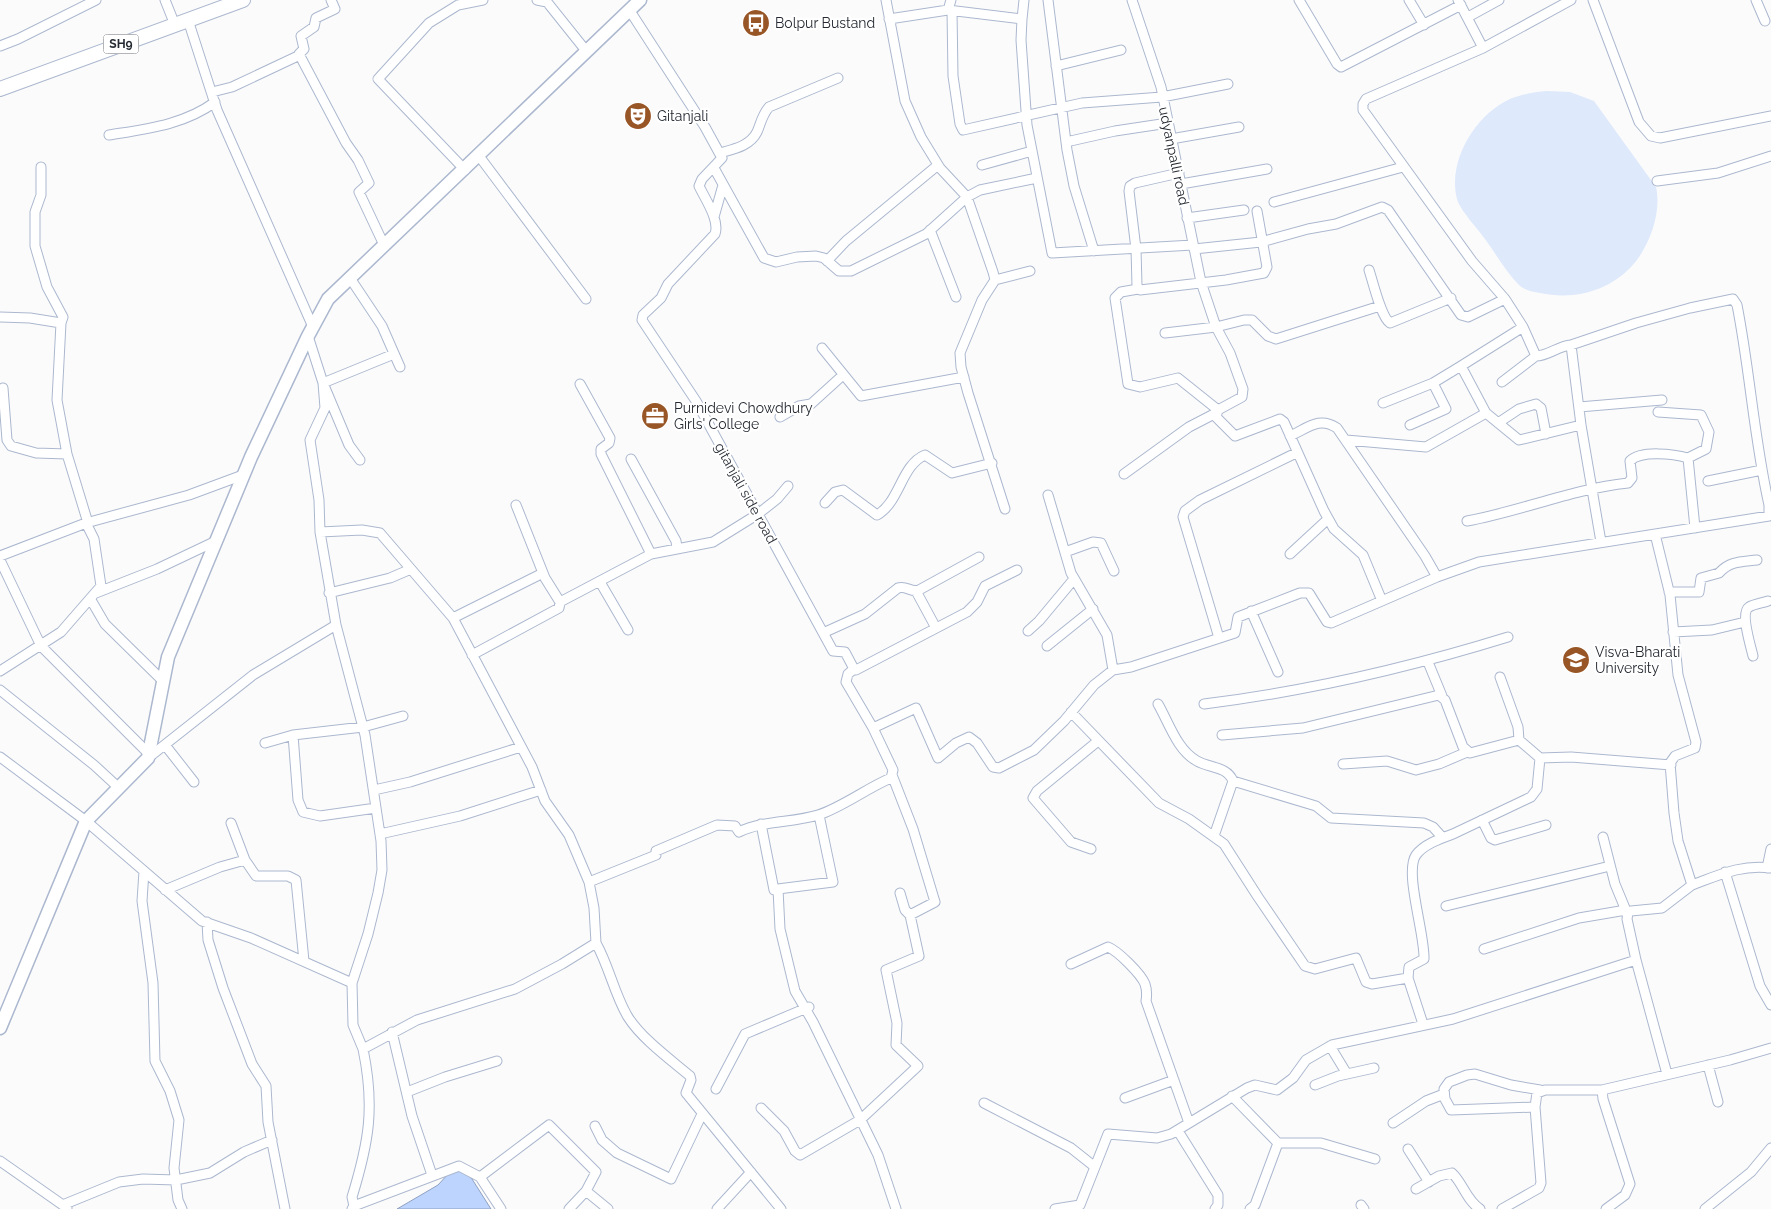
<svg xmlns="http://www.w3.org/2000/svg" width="1771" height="1209" viewBox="0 0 1771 1209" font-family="Raleway,sans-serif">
	<rect width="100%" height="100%" fill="#fbfbfb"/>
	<path fill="#dee9fb" d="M 1547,91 L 1570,92 L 1594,101 L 1656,187 C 1662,213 1649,248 1631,267 C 1607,292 1573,300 1540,293 C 1533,292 1524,290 1519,285 C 1506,272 1496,254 1485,239 C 1478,229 1460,210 1457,199 C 1447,161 1476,114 1510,99 C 1522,94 1534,92 1547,91 Z"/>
	<path fill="#bdd4fe" stroke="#8fa1c1" d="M 462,1170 L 472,1179 L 491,1209 L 397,1209 L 438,1185 L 449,1173 Z"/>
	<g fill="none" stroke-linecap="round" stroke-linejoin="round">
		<g stroke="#acb8cf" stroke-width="11">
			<path id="street" d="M 165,0 L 175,25
				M 331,0 L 335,9 L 316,18 L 314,27 L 301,36 L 304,49 L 299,54 L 346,143 L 358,160 L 369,183 L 359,192 L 384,245
				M 537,0 L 547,2 L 587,52
				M 886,0 L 905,101 L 921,137 L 940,168 L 967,197 L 993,272 L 995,280 L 982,300 L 960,353 L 961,367 L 968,393 L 1005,509
				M 951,0 L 948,10 L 1022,19 L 1021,40 L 1027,125 L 1052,253 L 1193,245
				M 1048,0 L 1067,150 L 1074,186 L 1094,251
				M 1132,0 L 1161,87 L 1201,282 L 1216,327 L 1230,353 L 1243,389 L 1242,397 L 1218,410 L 1216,417 L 1235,436 L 1280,419 L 1284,422 L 1324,511 L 1334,529 L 1363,555 L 1382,601
				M 1299,0 L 1337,64 L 1341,67 L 1461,5
				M 1409,0 L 1424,25
				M 1458,0 L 1483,48 L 1366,99 L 1363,104 L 1363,110 L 1472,261 L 1505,299 L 1523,327 L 1536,356 C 1548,356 1558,346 1571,345
				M 1593,0 L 1639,122 L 1651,136 L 1660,138 L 1771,116
				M 1756,0 L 1765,21
				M 630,11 L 705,127 L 722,158 L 702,179 L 699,186 C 705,199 720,220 715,234 L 668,284 L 661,298 L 643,315 L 642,320 L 696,401 L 833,651 L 845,652 L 854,669 L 848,674 L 846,682 L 873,728
				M 952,11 L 953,76 L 960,124 L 963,130 L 1082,103 L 1162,97 L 1228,84
				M 1468,17 L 1499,0
				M 889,19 L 948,10
				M 1022,19 L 1024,0
				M 188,20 L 217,110 L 313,327
				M 0,46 L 18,39 L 96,0
				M 1483,48 L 1571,0
				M 1056,66 L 1121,50
				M 212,92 L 232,87 L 300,55
				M 109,135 C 146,129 184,125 215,102
				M 1171,139 L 1239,127
				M 1066,142 L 1115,131 L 1168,123
				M 720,153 C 734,149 750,146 757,132 C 761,123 762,115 769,107 L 838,78
				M 479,156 L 586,299
				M 982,165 L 1032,151
				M 41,167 L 41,195 L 35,212 L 35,246 L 47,287 L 63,317 L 61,323 L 57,400 L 67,454 L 88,523
				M 714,168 L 764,258 L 776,262 L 797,257 L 816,256 L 824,258 L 839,271 L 851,271 L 926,234 L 967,197 L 980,190 L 1037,178
				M 465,170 L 378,79 L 429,23 L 458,5 L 483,0
				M 1179,173 L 1135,183 L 1130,186 L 1129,191 L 1136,249 L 1137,286 L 1140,290 L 1226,280 L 1264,273 L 1267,267 L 1257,211
				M 1657,181 L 1718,173 L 1771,156
				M 1181,184 L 1267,169
				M 1274,202 L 1403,167
				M 714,217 L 723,185
				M 1187,218 L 1244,210
				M 930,230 L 956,297
				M 1194,249 L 1261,242 L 1308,229 L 1336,224 L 1382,207 L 1388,210 L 1461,315 L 1468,317 L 1505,299
				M 827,261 L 846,241 L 938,165
				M 1369,270 C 1373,282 1381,317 1390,323 L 1451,298
				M 350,278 L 382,326 L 400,367
				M 995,280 L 1030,271
				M 1138,289 L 1121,292 L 1115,298 L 1128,384 L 1140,387 L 1178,378 L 1218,410
				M 0,317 L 30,318 L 61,323
				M 1165,333 L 1216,327 L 1244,320 L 1252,320 L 1268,336 L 1276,339 L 1380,306
				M 308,336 L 323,383 L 325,408 L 310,440 L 319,500 L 320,532 L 336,625 L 365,735 L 381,841 L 382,870 L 378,893 L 368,934 L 352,983
				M 822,348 L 861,396 L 964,377
				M 1502,382 L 1536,356
				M 580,384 L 610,438 L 609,443 L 601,449 L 601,454 L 651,554
				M 3,388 L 7,440 L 11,446 L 36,453 L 67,454
				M 1383,403 L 1433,383 L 1461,366
				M 1579,407 L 1662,400
				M 1486,413 L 1519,440 L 1581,425
				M 780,417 L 799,406 L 811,404 L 843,375
				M 1498,423 L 1519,409 L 1536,404 L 1541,408 L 1546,434
				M 1410,425 L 1446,409 L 1433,383
				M 1290,436 C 1308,428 1319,416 1337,428 L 1425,556 L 1437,577
				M 1346,440 L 1426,447 L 1486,413 L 1461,366 L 1523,327
				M 1688,458 L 1695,528
				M 631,459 L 676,541 L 677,548
				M 360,460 L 349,445 L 323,383 L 394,354
				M 1124,474 L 1189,427 L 1216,413
				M 1708,481 L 1762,470
				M 1048,495 L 1071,573 L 1107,635 L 1113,670
				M 825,503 L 835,492 L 843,490 L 877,515 C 900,502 901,465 925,455 L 952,473 L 992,463
				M 516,505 L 545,578 L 560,602 L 651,554 L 713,542 L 758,514 L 777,499 L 788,486
				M 1467,521 C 1522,511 1572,489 1628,483 L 1632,478 L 1630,461 C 1641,450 1674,454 1688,458 L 1706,449 L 1709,432 L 1701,415 L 1658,412
				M 86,523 L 189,495 L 243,475
				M 320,532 L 362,530 L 380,533 L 453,618 L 532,767 L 545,801 L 569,835 L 589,882
				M 1655,534 L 1670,595 L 1678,675 L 1696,742 L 1695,748 L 1675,756 L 1670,763 L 1674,813 L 1678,841 L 1692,885 C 1719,875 1742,864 1771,868
				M 1065,552 L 1093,542 L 1101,543 L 1114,571
				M 1290,554 L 1328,519
				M 0,556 L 86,523 L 94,539 L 101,586 L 61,632 L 0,671
				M 0,560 L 41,646 L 149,754
				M 600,582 L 628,630
				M 916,591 L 936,628
				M 1669,592 L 1699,592 L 1701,578 L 1719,573 C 1730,561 1741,562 1757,560
				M 96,593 L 157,569 L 216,541
				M 329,593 L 390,578 L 411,569
				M 91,600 L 105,624 L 163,681
				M 1251,611 L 1278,672
				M 453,618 L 543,573
				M 1028,631 L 1039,621 L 1074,579
				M 1673,632 L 1712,630 L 1745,622
				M 823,633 L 865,614 L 898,588 C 906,585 911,593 919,590 L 979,557
				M 1219,638 L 1183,517 L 1185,511 L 1200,500 L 1296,453
				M 1047,646 L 1093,609
				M 472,655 L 559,608 L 560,602
				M 1753,656 C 1751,647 1740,613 1749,607 C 1754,604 1762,603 1768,601
				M 1428,662 L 1442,696
				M 854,669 L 856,670 L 967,612 L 977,602 L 985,586 L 1017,570
				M 1500,677 L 1518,727 L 1519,740
				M 0,690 L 94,765 L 119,788
				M 1158,704 C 1169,723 1177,750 1197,761 C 1209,768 1227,766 1233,781 L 1214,836
				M 1204,704 C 1308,691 1408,668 1508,637
				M 1071,712 L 1159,803 L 1189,819 L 1224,844 L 1258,897 L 1305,966 L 1315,969 L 1356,958 L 1366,982 L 1372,984 L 1408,978 L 1423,1024
				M 293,735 L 298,800 L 303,812 L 320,816 L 376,808
				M 1222,735 L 1303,728 L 1439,695 L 1445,700 L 1463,747 L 1470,753 L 1519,740 L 1540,758 L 1571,757 L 1671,765
				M 265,743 L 293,735 L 363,727 L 403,716
				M 165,745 L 194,782
				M 0,757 L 86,821 L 202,921 L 251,938 L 352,983 L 353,1025 L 363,1049 L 417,1020 L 515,989 L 562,964 L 596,943 L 594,908 L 589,882 L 656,855 L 656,851 L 717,825 L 735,826 L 739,832 C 764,820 792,823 818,815 C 841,808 867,788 891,778 L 893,770 L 873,728 L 916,708 L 938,758 L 956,743 L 969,737 L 977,743 L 993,767 L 999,768 L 1034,750 L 1064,721 L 1094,685 L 1113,670 L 1131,667 L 1235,633 L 1238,617 L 1300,593 L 1309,593 L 1327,622 L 1331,623 L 1437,577 L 1479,562 L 1769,516 L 1769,505 C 1754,439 1750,371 1737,305 L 1733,299 L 1690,308 L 1636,323 L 1571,345 L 1581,425 L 1601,542
				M 148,758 L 253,675 L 336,625
				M 1343,764 L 1387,761 L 1416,770 L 1439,764 L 1467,752
				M 1233,781 L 1316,806 L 1331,818 L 1424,823 L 1433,827 L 1442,837
				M 374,790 L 410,782 L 521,747
				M 819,815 L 833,882 L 778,889 L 780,929 L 795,991 L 813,1022 L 878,1155 L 896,1209
				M 1482,820 L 1491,838 L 1495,840 L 1546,825
				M 231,823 L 245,860 L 256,876 L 288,876 L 296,880 L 304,961
				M 761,824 L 774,890 L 778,889
				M 380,834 L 460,816 L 541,790
				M 1603,837 L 1615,884 L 1627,913
				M 1091,849 L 1071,842 L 1033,798 L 1037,791 L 1098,741
				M 1767,868 L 1771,849
				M 144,871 L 142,901 L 153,983 L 155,1061 L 170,1091 L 179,1120 L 174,1168 L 178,1200 L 182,1209
				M 1725,872 L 1760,986 L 1771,1005
				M 165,890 L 220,867 L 245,860
				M 900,893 L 905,910 L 910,915
				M 1446,906 L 1610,866
				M 207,922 L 208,940 L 223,988 L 252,1064 L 266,1086 L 268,1122 L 285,1209
				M 596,943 C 609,966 615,996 628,1017 C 641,1038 671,1060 690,1076 L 691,1080 L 686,1093 L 781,1209
				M 1484,949 L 1579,918 L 1626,910
				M 1636,960 L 1667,1074
				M 1071,964 L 1108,947 C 1118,951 1141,974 1145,984 C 1147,990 1147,995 1146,1001 L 1189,1123
				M 1408,978 L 1409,967 L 1424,959 C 1425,934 1404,872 1416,855 C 1424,844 1442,838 1453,834 L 1531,797 L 1537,789 L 1540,758
				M 392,1032 L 412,1116 L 432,1175
				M 1330,1046 L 1347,1074
				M 1708,1065 L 1718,1102
				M 1315,1085 L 1338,1076 L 1374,1068
				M 716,1089 L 745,1034 L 809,1007
				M 407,1092 L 445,1077 L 497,1061
				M 1232,1096 L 1278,1143 L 1321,1143 L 1375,1159
				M 1125,1098 L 1174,1080
				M 984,1103 L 1071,1148 L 1095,1167
				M 1535,1107 L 1451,1110 L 1445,1099 L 1444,1089 L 1449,1082 L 1467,1075 L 1475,1074 L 1511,1085 L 1540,1090
				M 761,1108 L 784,1131 L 795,1151 L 800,1155 L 860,1120 L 918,1066 L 896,1045 L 897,1023 L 886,970 L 919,956 L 910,915 L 935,902 L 913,829 L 892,775
				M 1393,1123 L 1426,1101 L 1444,1094
				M 595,1126 L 602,1140 L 617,1153 L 671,1179 L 702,1114
				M 1178,1131 L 1218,1195 L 1218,1205 L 1215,1209
				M 1408,1149 L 1429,1182
				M 0,1161 L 67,1208
				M 480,1177 L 549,1125 L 596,1172 L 586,1191 L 569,1209
				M 1416,1189 L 1439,1176 L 1452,1173 C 1463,1183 1466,1200 1480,1209
				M 586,1191 L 608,1209
				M 65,1204 L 119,1182 L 143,1179 L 176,1180 L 210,1173 L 244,1152 L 272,1140
				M 1361,1205 L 1364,1209
				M 354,1206 L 459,1166 L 480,1177 L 501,1209
				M 352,1209 L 354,1206 L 352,1197 C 369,1142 375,1107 363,1049
				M 717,1209 L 751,1172
				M 1055,1209 L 1080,1205 L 1108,1134 L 1157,1138 L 1171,1134 L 1247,1088 L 1255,1085 L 1277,1090 L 1293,1078 L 1306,1060 L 1332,1045 L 1453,1019 L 1636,960 L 1627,919 L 1628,913 L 1631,911 L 1662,908 L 1692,885
				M 1250,1209 L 1255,1205 L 1278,1143
				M 1502,1209 L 1539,1188 L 1541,1183 L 1535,1107 L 1537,1093 L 1545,1090 L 1602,1090
				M 1606,1209 L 1625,1195 L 1630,1184 L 1603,1099 L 1602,1090 L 1730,1060 L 1771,1048
				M 1705,1209 L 1751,1172 L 1771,1148"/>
		</g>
		<g stroke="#acb8cf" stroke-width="15">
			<path id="secondary" d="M 0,1028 L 86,821 L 148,758 L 168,657 L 251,457 L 308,336 L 328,299 L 640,0"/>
		</g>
		<g stroke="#acb8cf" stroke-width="16">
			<path id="primary" d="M 0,89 L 243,0"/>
		</g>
		<use href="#street" stroke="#fff" stroke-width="9"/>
		<use href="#secondary" stroke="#fff" stroke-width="12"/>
		<use href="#primary" stroke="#fff" stroke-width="14"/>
	</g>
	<defs>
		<g id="bus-disc" transform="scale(1.4375)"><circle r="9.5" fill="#985526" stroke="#fff"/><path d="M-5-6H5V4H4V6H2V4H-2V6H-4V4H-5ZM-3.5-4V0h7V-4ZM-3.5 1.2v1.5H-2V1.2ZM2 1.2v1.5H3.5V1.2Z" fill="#fff"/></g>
		<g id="theatre-disc" transform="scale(1.4375)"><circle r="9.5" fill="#985526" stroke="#fff"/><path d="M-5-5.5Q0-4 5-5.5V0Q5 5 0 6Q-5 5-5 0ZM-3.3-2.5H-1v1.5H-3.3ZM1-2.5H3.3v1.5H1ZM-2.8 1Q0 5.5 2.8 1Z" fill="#fff"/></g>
		<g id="office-disc" transform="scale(1.4375)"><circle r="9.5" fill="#985526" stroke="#fff"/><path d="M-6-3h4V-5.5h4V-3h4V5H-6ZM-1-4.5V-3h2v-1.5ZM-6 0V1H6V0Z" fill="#fff"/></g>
		<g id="university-disc" transform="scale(1.4375)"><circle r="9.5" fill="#985526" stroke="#fff"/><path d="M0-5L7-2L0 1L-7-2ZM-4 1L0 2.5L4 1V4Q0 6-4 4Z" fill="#fff"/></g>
	</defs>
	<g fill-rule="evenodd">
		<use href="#bus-disc" x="756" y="23"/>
		<use href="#theatre-disc" x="638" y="116"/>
		<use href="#office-disc" x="655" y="416"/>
		<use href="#university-disc" x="1576" y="660"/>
	</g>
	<g text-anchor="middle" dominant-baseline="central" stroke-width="4.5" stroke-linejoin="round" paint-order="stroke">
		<rect fill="#fff" stroke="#666a70" stroke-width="1" x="103.5" y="34.5" width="35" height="19" rx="4"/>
		<g font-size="12" font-weight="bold" fill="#252a32">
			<text x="121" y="44">SH9</text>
		</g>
		<g font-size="14" fill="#252a32" stroke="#fff" text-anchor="start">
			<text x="775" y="23">Bolpur Bustand</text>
			<text x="657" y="116">Gitanjali</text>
			<text x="674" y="408">Purnidevi Chowdhury<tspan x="674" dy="16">Girls' College</tspan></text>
			<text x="1595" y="652">Visva-Bharati<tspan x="1595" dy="16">University</tspan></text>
		</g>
		<g font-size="14" fill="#252a32" stroke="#fff">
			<text transform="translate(1174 156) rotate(78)">udyanpalli road</text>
			<text transform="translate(746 493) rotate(61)">gitanjali side road</text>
		</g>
	</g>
</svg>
